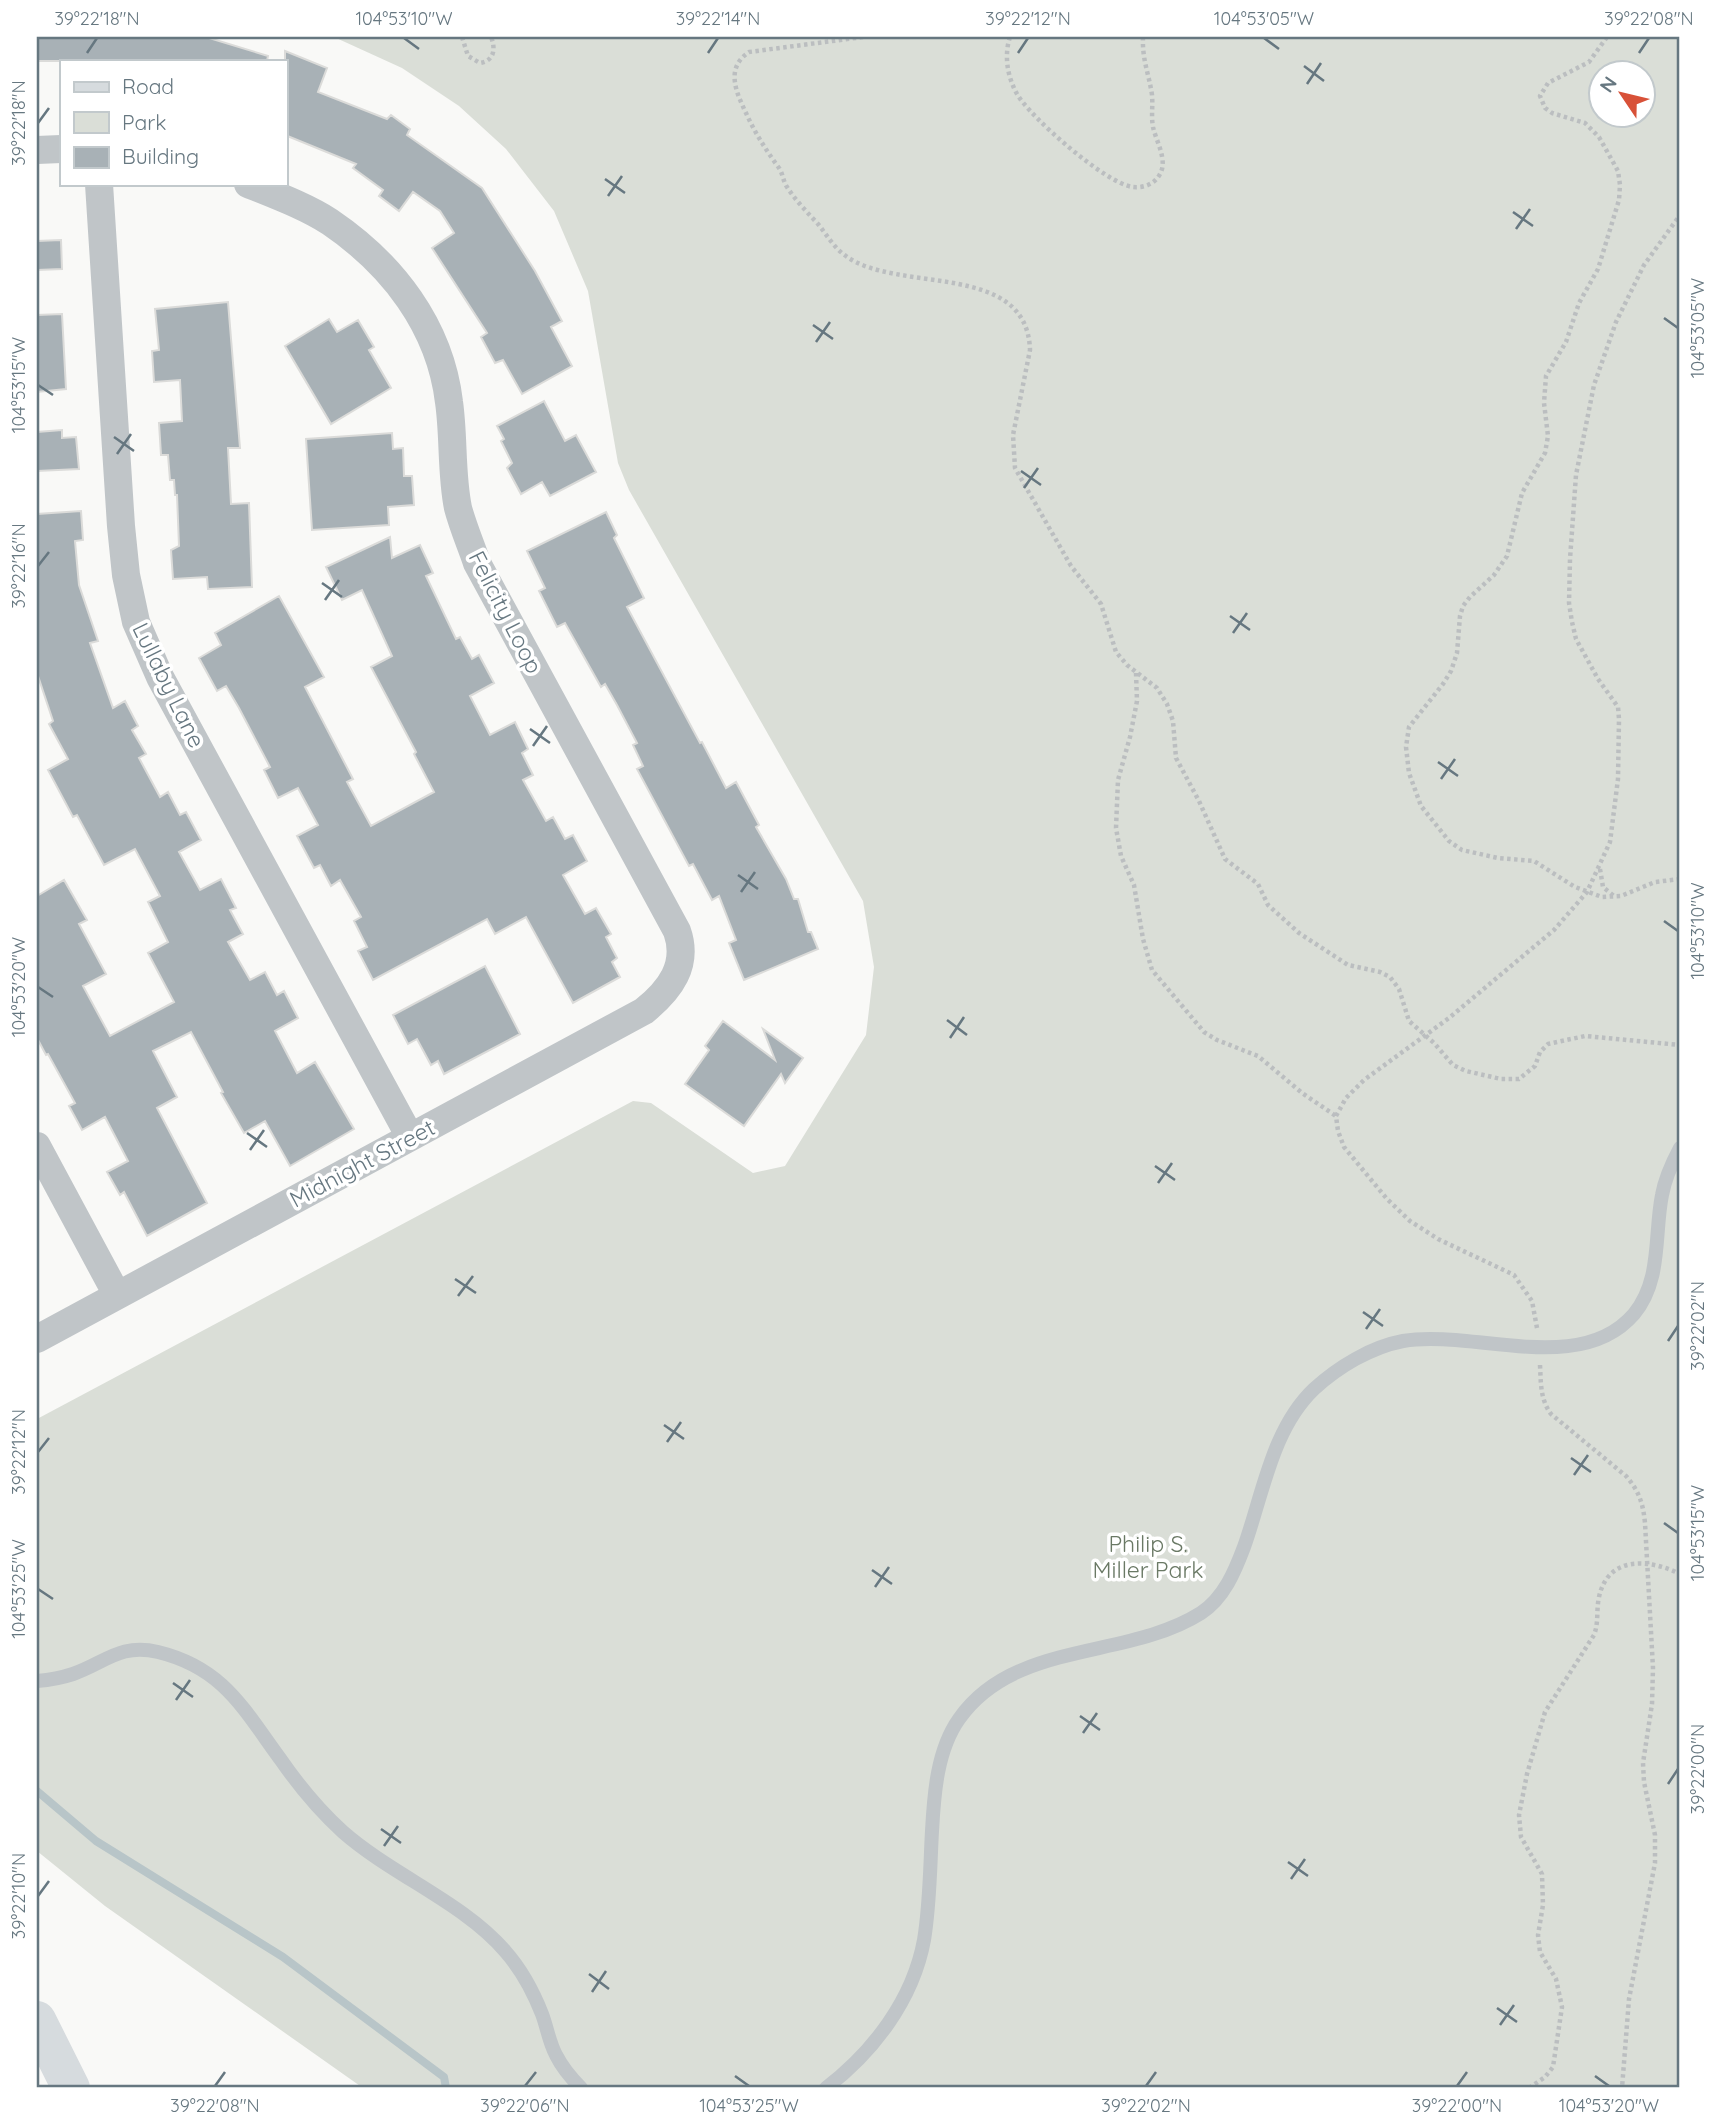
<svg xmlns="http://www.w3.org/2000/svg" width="1717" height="2125" viewBox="0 0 1717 2125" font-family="Quicksand,sans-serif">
	<rect width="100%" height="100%" fill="#f9f9f7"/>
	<path fill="#daded7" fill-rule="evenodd" d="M 334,37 L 1680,37 L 1680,2088 L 363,2088 L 105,1906 L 37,1851 L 37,1419 L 633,1101 L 651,1103 L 753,1173 L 785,1166 L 866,1035 L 874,967 L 863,901 L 629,490 L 618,463 L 588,291 L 554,211 L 506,149 L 459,106 L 402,68 ZM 1602,74 L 1644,74 L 1644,116 L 1602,116 Z"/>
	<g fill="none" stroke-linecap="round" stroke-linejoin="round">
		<path stroke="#b8c5c8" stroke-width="8" d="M 37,1791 L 96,1841 L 283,1957 L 444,2077 L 446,2088"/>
	</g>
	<path fill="#a8b1b6" stroke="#dbdbd9" stroke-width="2" d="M 37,37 L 206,37 L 268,56 L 267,61 L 37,61 Z
		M 285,51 L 327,68 L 318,92 L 387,119 L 391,115 L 410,129 L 407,135 L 482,188 L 535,271 L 562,321 L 551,327 L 572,366 L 522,394 L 503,360 L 495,363 L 481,337 L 487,333 L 432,248 L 454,233 L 440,211 L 413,192 L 399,211 L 379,196 L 383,190 L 353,168 L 356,164 L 285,135 Z
		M 61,240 L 62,269 L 37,270 L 37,241 Z
		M 228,302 L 240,448 L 228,448 L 231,504 L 249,503 L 252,587 L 208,589 L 207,577 L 173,579 L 171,550 L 179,546 L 177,495 L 175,495 L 174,480 L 170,480 L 168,455 L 161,455 L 159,423 L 182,421 L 180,380 L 154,382 L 152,351 L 159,350 L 155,309 Z
		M 62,314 L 66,389 L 37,392 L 37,315 Z
		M 329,319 L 337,332 L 358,320 L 374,347 L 369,350 L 391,388 L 331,424 L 285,346 Z
		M 544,401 L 565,441 L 576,435 L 596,472 L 550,496 L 542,482 L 521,494 L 507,468 L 512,463 L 501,441 L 504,439 L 497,426 Z
		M 62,430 L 62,438 L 76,437 L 79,469 L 37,471 L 37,432 Z
		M 392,433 L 393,449 L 403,448 L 404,476 L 412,476 L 414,505 L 388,507 L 389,525 L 312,530 L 306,439 Z
		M 81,511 L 83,540 L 75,541 L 79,585 L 98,641 L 90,643 L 113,708 L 125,701 L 138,726 L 132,730 L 146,754 L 139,758 L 160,797 L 168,792 L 180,815 L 186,812 L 201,840 L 179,852 L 200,890 L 221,879 L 236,908 L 230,910 L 243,934 L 228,942 L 250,980 L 265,972 L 277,995 L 284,991 L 298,1018 L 275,1031 L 297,1073 L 315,1062 L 354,1129 L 290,1166 L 265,1121 L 244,1133 L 221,1093 L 223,1092 L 191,1032 L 153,1051 L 177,1097 L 157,1108 L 207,1203 L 147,1236 L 124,1192 L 120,1195 L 107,1172 L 128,1161 L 105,1117 L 82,1130 L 69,1106 L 75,1103 L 48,1054 L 46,1055 L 37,1038 L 37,896 L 64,880 L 87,920 L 79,924 L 106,974 L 83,986 L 110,1036 L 174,1002 L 148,953 L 168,942 L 148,902 L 160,896 L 135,849 L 104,865 L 77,815 L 73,817 L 48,770 L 68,759 L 49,724 L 53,721 L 37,673 L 37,514 Z
		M 606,512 L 617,535 L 614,538 L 644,598 L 627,607 L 700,743 L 702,742 L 726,788 L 736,782 L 759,825 L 756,827 L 786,879 L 794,899 L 798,899 L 808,932 L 811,932 L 818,949 L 744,980 L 729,943 L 736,940 L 719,896 L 712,900 L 693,864 L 689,866 L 637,769 L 643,766 L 633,745 L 637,743 L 617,705 L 605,684 L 601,687 L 565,623 L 557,627 L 539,591 L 545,588 L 527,551 Z
		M 390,537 L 392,558 L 420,545 L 433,573 L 426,576 L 456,639 L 460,637 L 472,659 L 479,655 L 494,683 L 470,696 L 490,735 L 515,722 L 528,749 L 522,753 L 533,775 L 523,780 L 546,821 L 553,817 L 565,839 L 573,835 L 587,861 L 563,875 L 585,914 L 596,908 L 611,934 L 606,937 L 617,958 L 612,962 L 620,977 L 573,1003 L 526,917 L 495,934 L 487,919 L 373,980 L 358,951 L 367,947 L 354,921 L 361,917 L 340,880 L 331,886 L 320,865 L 314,868 L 297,836 L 318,825 L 298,788 L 278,798 L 264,770 L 270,767 L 239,708 L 226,686 L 217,691 L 199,658 L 221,645 L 215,633 L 279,596 L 324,677 L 305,687 L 353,779 L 347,782 L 371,826 L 434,792 L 414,754 L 416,752 L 371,667 L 392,656 L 362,590 L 342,600 L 326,567 Z
		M 485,966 L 520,1034 L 444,1074 L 438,1061 L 431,1065 L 417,1039 L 408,1044 L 393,1015 Z
		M 723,1021 L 775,1060 L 763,1029 L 803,1058 L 785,1083 L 781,1074 L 744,1126 L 685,1084 L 709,1050 L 705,1046 Z"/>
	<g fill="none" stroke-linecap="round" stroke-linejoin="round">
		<path stroke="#bbbec0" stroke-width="4.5" stroke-dasharray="3.5 3.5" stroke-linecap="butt" d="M 462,37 L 468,56 L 480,63 C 494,61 496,49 491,37
			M 863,37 L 749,52 C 725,68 736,92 746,113 C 755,133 766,150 779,168 C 783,174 783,181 787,187 C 796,201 807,212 818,224 C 827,235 834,248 846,256 C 897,294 1027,260 1030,350 L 1013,435 L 1015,468 L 1071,566 L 1101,604 L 1116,652 L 1127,665 L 1157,688 L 1167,704 L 1173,721 L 1176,758 L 1199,801 L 1225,859 L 1258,884 L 1268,905 L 1299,933 L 1348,965 L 1380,972 L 1390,977 L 1399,989 L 1409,1021 L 1434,1043 L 1453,1065 L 1466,1071 L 1501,1079 L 1519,1079 L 1535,1066 L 1540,1052 L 1548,1044 L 1585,1036 L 1680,1045
			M 1010,37 C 1004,55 1007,76 1017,94 C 1030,117 1106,184 1133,187 C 1144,188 1155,184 1160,174 C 1168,160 1156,141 1153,127 C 1151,116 1153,106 1152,95 C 1149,74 1142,60 1143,37
			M 1607,37 L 1589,62 L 1548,83 L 1540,96 L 1545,108 L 1552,113 L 1585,123 L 1599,137 L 1618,171 L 1620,185 L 1619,200 L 1598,269 L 1579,303 L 1566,342 L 1546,376 L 1544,403 L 1548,436 L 1545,453 L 1522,493 L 1507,556 L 1494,575 L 1470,597 L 1463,606 L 1460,616 L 1457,653 L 1451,671 L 1443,684 L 1409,727 L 1406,747 L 1409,773 L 1421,806 L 1449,841 L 1462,850 L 1498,858 L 1534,861 L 1575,887 L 1602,897 L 1621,896 L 1655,882 L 1680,879
			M 1136,673 L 1137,701 L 1130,737 L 1118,780 L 1116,828 L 1121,856 L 1134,885 L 1143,939 L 1152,970 L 1204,1032 L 1217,1040 L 1258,1056 L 1302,1093 L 1336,1116
			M 1600,869 L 1603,887 L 1614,896
			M 1537,1328 L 1532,1301 L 1514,1275 L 1438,1239 L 1410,1221 L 1387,1199 L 1344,1147 L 1338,1131 L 1336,1116 L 1346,1098 L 1364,1080 L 1449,1018 L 1554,930 L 1587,892 L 1610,842 L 1618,779 L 1619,719 L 1618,707 L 1598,679 L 1576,639 L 1572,622 L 1569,603 L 1570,559 L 1576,475 L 1594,385 L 1616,322 L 1644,265 L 1680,215
			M 1540,1365 C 1541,1383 1540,1399 1551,1414 L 1626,1476 C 1639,1491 1643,1503 1645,1523 L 1653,1668 L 1652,1704 L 1643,1763 L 1644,1782 L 1655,1835 L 1655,1863 L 1629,1999 L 1622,2088
			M 1529,2088 L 1545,2077 L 1553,2067 L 1562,2007 L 1556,1979 L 1540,1952 L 1538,1935 L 1543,1905 L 1542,1874 L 1521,1837 L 1519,1815 L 1527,1774 L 1545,1712 L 1594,1635 C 1599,1622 1596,1611 1599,1597 C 1608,1555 1650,1559 1680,1574"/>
		<path stroke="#c0c5c8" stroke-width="14" d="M 37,1681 C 49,1680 61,1678 73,1674 C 105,1663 120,1643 158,1652 C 224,1668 244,1710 281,1760 C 299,1786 320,1811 343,1832 C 392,1875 464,1903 505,1951 C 521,1969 533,1991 542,2014 C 547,2027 549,2042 556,2055 C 562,2067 571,2078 581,2088
			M 826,2088 C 873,2052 913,2000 924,1940 C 930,1904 930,1867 932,1831 C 934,1794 937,1750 959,1719 C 1014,1640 1127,1660 1201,1613 C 1224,1598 1235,1571 1244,1547 C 1263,1494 1272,1429 1314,1389 C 1338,1367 1371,1347 1403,1341 C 1474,1329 1580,1377 1634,1314 C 1662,1280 1654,1235 1662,1195 C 1665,1178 1672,1163 1680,1148"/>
		<path stroke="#c0c5c8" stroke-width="28" d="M 37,150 L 61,149
			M 99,184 L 121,526 L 126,575 L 136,622 L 160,677 L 410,1137
			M 37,1146 L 117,1295
			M 37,1339 L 644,1011 C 670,990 689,965 677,931 L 477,563 C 471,545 463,527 458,508 C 451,474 454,437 449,402 C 440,326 392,264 330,222 C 305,206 275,195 248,184"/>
		<path stroke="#d6dbde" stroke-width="38" d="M 37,2020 L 71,2088"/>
	</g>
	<path fill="none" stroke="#667780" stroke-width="2.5" d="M 404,38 L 419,49M 1264,38 L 1279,49M 87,53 L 97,38M 708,53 L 718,38M 1018,53 L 1028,38M 1639,53 L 1649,38M 1304,66 L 1324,81M 1307,84 L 1321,63M 38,123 L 49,108M 605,179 L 625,193M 608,196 L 622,176M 1513,212 L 1533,226M 1516,229 L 1530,209M 1664,318 L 1678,328M 813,325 L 833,339M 816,342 L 830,322M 38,385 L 53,395M 114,437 L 134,451M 117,454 L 131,434M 1021,471 L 1041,485M 1024,488 L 1038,468M 38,566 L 49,552M 322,583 L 342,597M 325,600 L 339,580M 1230,616 L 1250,630M 1233,633 L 1247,613M 530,729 L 550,743M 533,746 L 547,726M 1438,762 L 1458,776M 1441,779 L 1455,759M 738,875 L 758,889M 741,892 L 755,872M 1664,921 L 1678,931M 38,987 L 53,997M 947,1020 L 967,1035M 950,1038 L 964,1017M 247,1133 L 267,1147M 250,1150 L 264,1130M 1155,1166 L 1175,1180M 1158,1183 L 1172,1163M 455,1279 L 476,1293M 458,1296 L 473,1276M 1363,1312 L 1383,1326M 1366,1329 L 1380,1309M 1668,1341 L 1678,1326M 664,1425 L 684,1439M 667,1442 L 681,1422M 38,1452 L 49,1438M 1571,1458 L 1591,1472M 1574,1475 L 1588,1455M 1664,1523 L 1678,1533M 872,1570 L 892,1584M 875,1587 L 889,1567M 38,1589 L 53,1599M 173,1683 L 193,1697M 176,1700 L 190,1680M 1080,1716 L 1100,1730M 1083,1733 L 1097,1713M 1668,1784 L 1678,1769M 381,1829 L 401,1843M 384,1846 L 398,1826M 1288,1862 L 1308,1876M 1291,1879 L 1305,1859M 38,1896 L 49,1881M 589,1974 L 609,1989M 592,1992 L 606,1971M 1497,2008 L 1517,2022M 1500,2025 L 1514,2005M 735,2076 L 749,2086M 1595,2076 L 1609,2086M 215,2086 L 225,2072M 525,2086 L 536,2072M 1146,2086 L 1156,2072M 1457,2086 L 1467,2072"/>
	<g text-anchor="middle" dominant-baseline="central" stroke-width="7" stroke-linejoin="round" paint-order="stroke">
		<g font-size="23" fill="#667780" stroke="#fff">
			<text transform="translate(506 612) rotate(63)">Felicity Loop</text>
			<text transform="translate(169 685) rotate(64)">Lullaby Lane</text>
			<text transform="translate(362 1163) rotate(-28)">Midnight Street</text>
		</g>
		<g font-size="23" fill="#6a7965" stroke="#fff">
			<text x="1148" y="1543">Philip S.<tspan x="1148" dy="26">Miller Park</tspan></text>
		</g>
	</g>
	<rect width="1717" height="2125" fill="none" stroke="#ffffff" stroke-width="77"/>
	<rect x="60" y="60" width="228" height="126" fill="#ffffff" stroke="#c2c9cc" stroke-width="2"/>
	<rect x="74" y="82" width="35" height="10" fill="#d6dbde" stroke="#c2c9cc" stroke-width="2"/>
	<text x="122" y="94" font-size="21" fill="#667780">Road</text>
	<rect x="74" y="112" width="35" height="21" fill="#daded7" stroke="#c2c9cc" stroke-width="2"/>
	<text x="122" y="130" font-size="21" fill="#667780">Park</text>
	<rect x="74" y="147" width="35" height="21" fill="#a8b1b6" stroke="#c2c9cc" stroke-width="2"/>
	<text x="122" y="164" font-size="21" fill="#667780">Building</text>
	<g transform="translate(1622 94) rotate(305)"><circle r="33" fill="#ffffff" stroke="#c2c9cc" stroke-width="2"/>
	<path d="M0-5L12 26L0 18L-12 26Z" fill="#d85138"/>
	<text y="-10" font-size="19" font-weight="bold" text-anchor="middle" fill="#667780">N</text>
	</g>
	<rect x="38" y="38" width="1640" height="2048" fill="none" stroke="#667780" stroke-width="2.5"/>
	<g font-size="18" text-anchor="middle" fill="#667780">
		<text x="97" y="25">39°22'18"N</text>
		<text x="404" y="25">104°53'10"W</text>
		<text x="718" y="25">39°22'14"N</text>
		<text x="1028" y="25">39°22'12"N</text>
		<text x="1264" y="25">104°53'05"W</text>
		<text x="1649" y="25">39°22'08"N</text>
		<text transform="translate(19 123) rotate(-90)" y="6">39°22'18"N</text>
		<text transform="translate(1698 328) rotate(-90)" y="6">104°53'05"W</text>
		<text transform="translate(19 385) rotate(-90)" y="6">104°53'15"W</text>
		<text transform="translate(19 566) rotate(-90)" y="6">39°22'16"N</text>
		<text transform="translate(1698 931) rotate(-90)" y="6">104°53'10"W</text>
		<text transform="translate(19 987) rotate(-90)" y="6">104°53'20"W</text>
		<text transform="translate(1698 1326) rotate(-90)" y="6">39°22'02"N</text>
		<text transform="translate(19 1452) rotate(-90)" y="6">39°22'12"N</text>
		<text transform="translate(1698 1533) rotate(-90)" y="6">104°53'15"W</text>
		<text transform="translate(19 1589) rotate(-90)" y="6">104°53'25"W</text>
		<text transform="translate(1698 1769) rotate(-90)" y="6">39°22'00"N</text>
		<text transform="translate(19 1896) rotate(-90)" y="6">39°22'10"N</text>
		<text x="215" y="2112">39°22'08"N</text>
		<text x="525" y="2112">39°22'06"N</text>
		<text x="749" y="2112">104°53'25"W</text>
		<text x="1146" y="2112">39°22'02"N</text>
		<text x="1457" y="2112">39°22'00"N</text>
		<text x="1609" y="2112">104°53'20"W</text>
	</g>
</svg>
